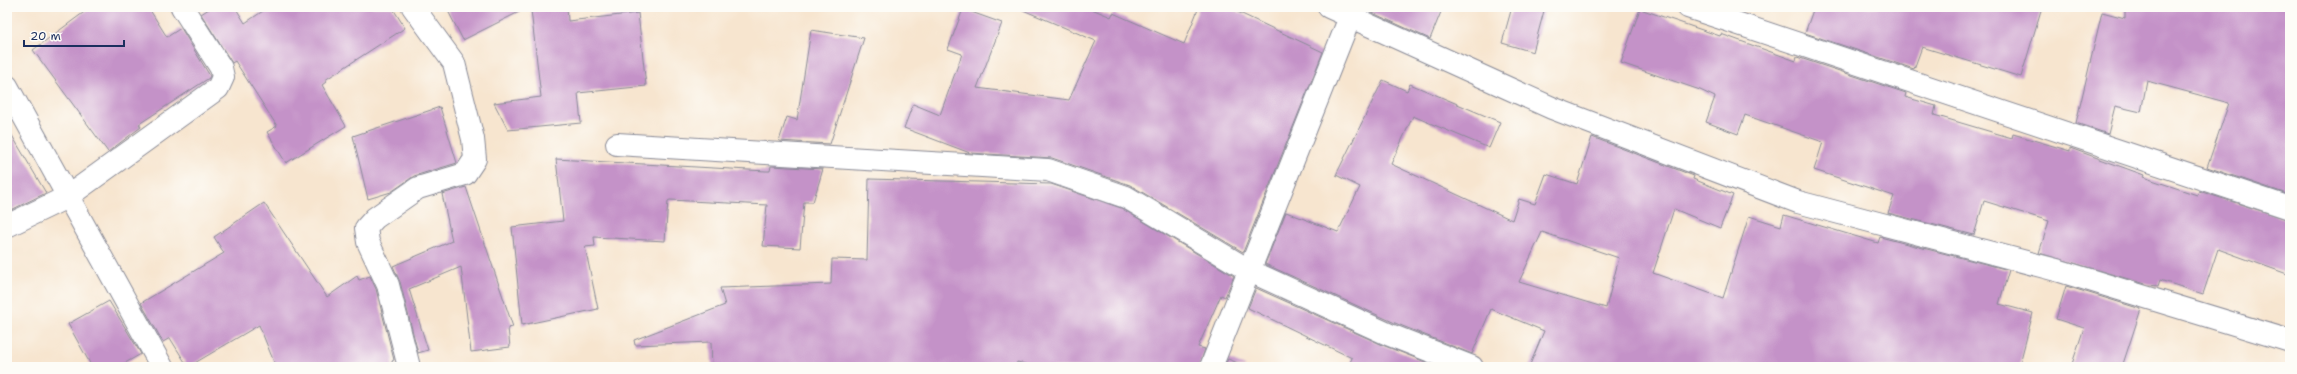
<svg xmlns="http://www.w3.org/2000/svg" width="2297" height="374" viewBox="0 0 2297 374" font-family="'Shantell Sans',sans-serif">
	<rect width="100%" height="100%" fill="#fdfcf7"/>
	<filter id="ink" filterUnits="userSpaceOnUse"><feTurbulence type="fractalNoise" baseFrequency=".025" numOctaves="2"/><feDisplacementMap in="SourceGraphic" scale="8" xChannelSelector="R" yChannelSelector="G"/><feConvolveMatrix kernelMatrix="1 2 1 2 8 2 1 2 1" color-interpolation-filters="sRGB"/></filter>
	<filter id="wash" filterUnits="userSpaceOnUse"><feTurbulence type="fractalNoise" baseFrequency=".012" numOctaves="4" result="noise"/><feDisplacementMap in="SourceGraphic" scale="16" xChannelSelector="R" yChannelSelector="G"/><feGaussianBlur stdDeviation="0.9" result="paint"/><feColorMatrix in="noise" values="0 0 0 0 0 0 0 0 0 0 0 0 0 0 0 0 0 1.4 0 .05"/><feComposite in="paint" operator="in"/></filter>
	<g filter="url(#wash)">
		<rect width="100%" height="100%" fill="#f7e5cf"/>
		<g id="blocks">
			<path fill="#c492c8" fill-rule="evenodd" d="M 91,7 L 148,7 L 167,37 L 181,28 L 210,76 L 209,78 L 139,124 L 141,127 L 108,152 L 33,50 Z
				M 212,7 L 235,7 L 245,23 L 269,7 L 392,7 L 405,28 L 325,80 L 326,82 L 322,85 L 346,126 L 286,163 L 267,132 L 277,126 L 235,61 L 232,63 L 201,14 Z
				M 446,7 L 529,7 L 463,40 Z
				M 567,7 L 568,21 L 638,13 L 646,86 L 578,93 L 581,123 L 508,130 L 494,103 L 541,97 L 531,10 Z
				M 1016,7 L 1087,7 L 1111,17 L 1113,13 L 1184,44 L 1199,7 L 1227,7 L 1323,52 L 1243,252 L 1130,185 L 1052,158 L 970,153 L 904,128 L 913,104 L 940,115 L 962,54 L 948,49 L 963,9 L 1002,23 L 977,88 L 1069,100 L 1096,41 Z
				M 1366,7 L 1443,7 L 1430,39 L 1366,10 Z
				M 1512,7 L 1545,7 L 1533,52 L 1502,43 Z
				M 1814,7 L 2042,7 L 2021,77 L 1922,47 L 1914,69 L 1805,33 Z
				M 2125,7 L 2290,7 L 2290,195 L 2207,167 L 2229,103 L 2147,81 L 2141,112 L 2115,106 L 2108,134 L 2076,123 L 2102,12 L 2125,18 Z
				M 1640,9 L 1720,36 L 1721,34 L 1796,61 L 1797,57 L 1906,93 L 1905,97 L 1936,106 L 1934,115 L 2012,138 L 2013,134 L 2070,151 L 2070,148 L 2144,175 L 2143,177 L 2197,195 L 2199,191 L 2290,220 L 2290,275 L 2218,249 L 2203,294 L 2160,280 L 2158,286 L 2149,285 L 2039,253 L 2049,221 L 1984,201 L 1974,235 L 1888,213 L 1894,196 L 1814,170 L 1823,142 L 1745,115 L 1738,134 L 1706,122 L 1715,97 L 1700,90 L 1621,63 Z
				M 811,30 L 864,38 L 830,144 L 779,141 L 787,117 L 797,120 Z
				M 1383,80 L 1407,91 L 1410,84 L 1500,122 L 1489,148 L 1413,116 L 1391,164 L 1512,220 L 1519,199 L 1535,204 L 1546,174 L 1577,184 L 1592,137 L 1694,176 L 1693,179 L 1733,195 L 1720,228 L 1674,209 L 1653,273 L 1723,298 L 1749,216 L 1781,226 L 1784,215 L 1878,243 L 1880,237 L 2009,270 L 1999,304 L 2033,313 L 2019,367 L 1529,367 L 1544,331 L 1491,309 L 1472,354 L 1395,323 L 1265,264 L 1286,212 L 1338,232 L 1360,187 L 1336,175 ZM 1542,232 L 1619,258 L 1606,308 L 1519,282 Z
				M 440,107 L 457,163 L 414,176 L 391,192 L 368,199 L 353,136 Z
				M 7,127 L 46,193 L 7,212 Z
				M 556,159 L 766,171 L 770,171 L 771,166 L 823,169 L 813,202 L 804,202 L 800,248 L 763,246 L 767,205 L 670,200 L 668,201 L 665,241 L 594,237 L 595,246 L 585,247 L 598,309 L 522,325 L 512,227 L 563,221 Z
				M 869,179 L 1051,184 L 1121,208 L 1234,276 L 1225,297 L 1221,295 L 1198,347 L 1205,349 L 1199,367 L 1038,367 L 1017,362 L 1016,367 L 712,367 L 711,342 L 635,345 L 634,340 L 725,305 L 720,288 L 831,284 L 832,259 L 867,260 Z
				M 466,187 L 513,327 L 508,328 L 510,347 L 471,352 L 461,267 L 409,289 L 428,350 L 418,353 L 400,282 L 393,266 L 452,241 L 442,194 Z
				M 264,203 L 327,297 L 357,276 L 359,280 L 370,276 L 376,289 L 394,360 L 392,361 L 393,367 L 276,367 L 259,325 L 188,367 L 170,338 L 163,342 L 141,303 L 224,253 L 214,237 Z
				M 2066,286 L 2141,309 L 2122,367 L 2071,367 L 2084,328 L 2056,319 Z
				M 1256,288 L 1385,346 L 1438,367 L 1348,367 L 1352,358 L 1248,308 Z
				M 109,301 L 141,354 L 118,367 L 92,367 L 68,324 Z
				M 1228,359 L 1245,366 L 1245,367 L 1224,367 Z"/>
		</g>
	</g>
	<g filter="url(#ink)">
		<use href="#blocks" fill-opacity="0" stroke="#898a96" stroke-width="1"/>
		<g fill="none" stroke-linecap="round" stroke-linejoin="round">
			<g stroke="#898a96" stroke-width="24">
				<path id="minor" d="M 1329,7 L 1552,108 L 1798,202 L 2060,271 L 2290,341
					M 1688,7 L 2290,208
					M 7,86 L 162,367
					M 617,144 L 1048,170 L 1126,197 L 1250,271 L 1390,335 L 1472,367
					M 7,226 L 67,197 L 218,88 L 223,77 L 221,68 L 182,7
					M 409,367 L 388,285 L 368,242 L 366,228 L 375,218 L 418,188 L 465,174 L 475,159 L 473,139 L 454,63 L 413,7
					M 1211,367 L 1354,7"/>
			</g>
			<use href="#minor" stroke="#fff" stroke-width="22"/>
		</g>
	</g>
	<rect width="2297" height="374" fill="none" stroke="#fdfcf7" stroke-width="24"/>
	<path d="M24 40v6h100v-6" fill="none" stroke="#1b2f5e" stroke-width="2"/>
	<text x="30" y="40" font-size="12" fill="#1b2f5e" stroke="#fdfcf7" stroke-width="3" paint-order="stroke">20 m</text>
</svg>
